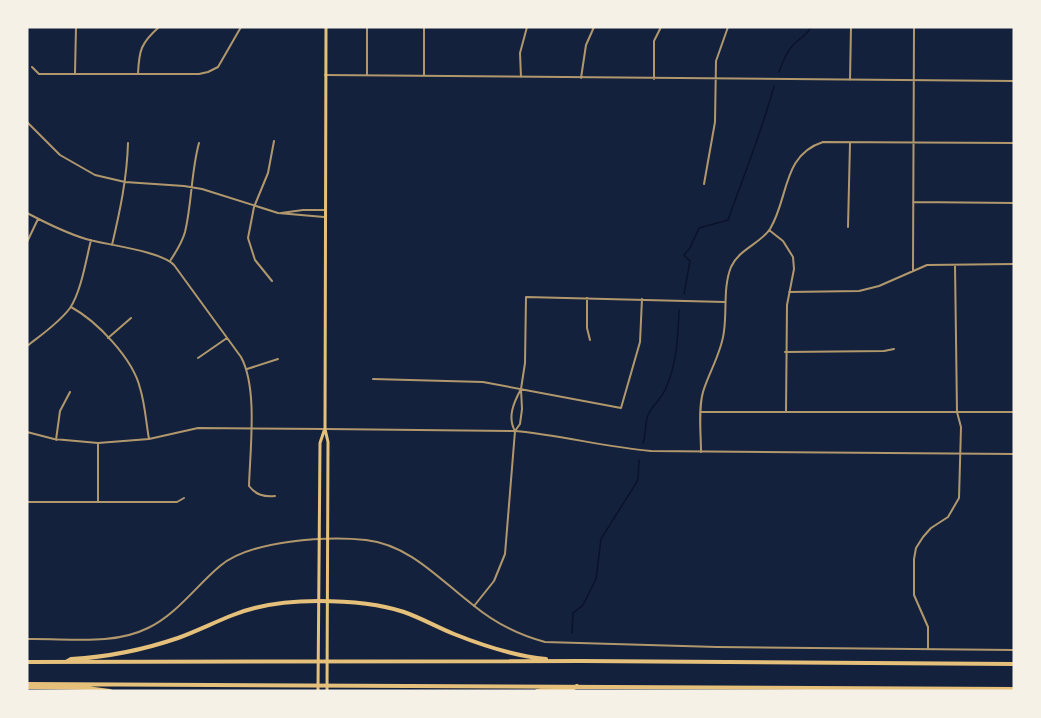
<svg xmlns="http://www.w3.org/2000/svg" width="1041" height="718" viewBox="0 0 1041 718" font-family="Rubik,sans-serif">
	<rect width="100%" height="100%" fill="#14213d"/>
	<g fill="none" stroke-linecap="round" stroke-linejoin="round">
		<path stroke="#0b132b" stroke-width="1.5" d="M 779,72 C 782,63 786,53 793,45 C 799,38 807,36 811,27
			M 684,294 L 690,261 L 684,255 L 690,248 L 699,228 L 728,220 C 744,175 762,131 774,86
			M 643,443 C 646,434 645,423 648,415 C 652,406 662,398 666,388 C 677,363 678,337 679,310
			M 572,633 L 573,613 L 583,605 L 596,579 L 601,539 L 638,480 L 639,460"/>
		<path stroke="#b1986c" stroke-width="2" d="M 367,27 L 367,75
			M 32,67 L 39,74 L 199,74 L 208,72 L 218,67 L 241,27
			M 75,73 L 76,27
			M 138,74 C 139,50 141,43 159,27
			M 325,75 L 1014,81
			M 424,75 L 424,27
			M 521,77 L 520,53 L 527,27
			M 581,78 L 586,45 L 594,27
			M 654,79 L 654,41 L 661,27
			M 850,80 L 851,27
			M 27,122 L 60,155 L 95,175 L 125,182 L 184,186 L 202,189 L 278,213 L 324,217
			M 704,184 L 715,122 L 716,61 L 728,27
			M 913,202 L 1014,203
			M 27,213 C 46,223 66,233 86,239 C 107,245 161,251 174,265 L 241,357 C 258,388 250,450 249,486 C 256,495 264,497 275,496
			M 281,213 L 303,210 L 325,210
			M 848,227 L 850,143
			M 769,230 L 783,241 L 793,257 L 794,269 L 787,305 L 786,412
			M 27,242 L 38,219
			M 112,245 C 120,211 127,178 128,143
			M 170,261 C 176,252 182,243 185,232 C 192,203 191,172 199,143
			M 913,271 L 914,27
			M 272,281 L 255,260 L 248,238 L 254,207 L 268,173 L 274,141
			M 789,292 L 859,291 L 879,286 L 927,265 L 1014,264
			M 587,298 L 587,328 L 590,340
			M 71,307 C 97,321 133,359 140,388 C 145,404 146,422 149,439
			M 108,338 L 131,318
			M 27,346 C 41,335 59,323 70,308 C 81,292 86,260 91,240
			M 785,352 L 884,351 L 894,349
			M 198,358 L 227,338
			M 247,369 L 278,359
			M 373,379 L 483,382 L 621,408 L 640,342 L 642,299
			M 702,412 L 1014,412
			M 515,431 L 520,424 L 522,409 L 521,389 L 525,363 L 526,297 L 725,302
			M 27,432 L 54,439 L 98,443 L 149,439 L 198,428 L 325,429
			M 56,440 L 60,411 L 70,392
			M 701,452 C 701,433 698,410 703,392 C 709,372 722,352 724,331 C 727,310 723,287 731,267 C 739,249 760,244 770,229 C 789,198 782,155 823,142 L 1014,143
			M 27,502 L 177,502 L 184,498
			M 98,502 L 98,443
			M 474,606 L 494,581 L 505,554 L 515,431 C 507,417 514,402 521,389
			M 928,649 L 928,627 L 914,595 L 914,559 L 916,548 L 923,537 L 931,528 L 948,517 L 959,498 L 961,427 L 957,412 L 955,265"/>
		<path stroke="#b1986c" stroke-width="2" d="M 326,429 L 515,431 C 560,435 605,447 651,451 L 1014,454
			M 27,639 C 67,638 112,646 148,628 C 177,614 196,586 220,566 C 250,540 328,536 366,540 C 410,545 440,580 473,605 C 495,623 518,635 545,642 L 717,647 L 1014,650"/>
		<path stroke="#e5c07b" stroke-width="3" d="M 326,27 L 325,429 L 328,442 L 327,691
			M 318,691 L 320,443 L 324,431"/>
		<path stroke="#e5c07b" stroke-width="4" d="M 27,662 L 581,661 L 1014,664
			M 66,662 L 71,659 C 109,657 143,650 178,638 C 197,631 215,622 233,615 C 260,604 289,601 318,601 C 346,601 377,603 404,612 C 421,618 437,627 454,634 C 484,646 514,656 546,659
			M 27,684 L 1014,689
			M 27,687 L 86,688 L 110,691
			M 537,691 L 572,689 L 577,686"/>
	</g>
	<rect width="1041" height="718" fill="none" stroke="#f6f1e7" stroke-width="57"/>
</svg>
